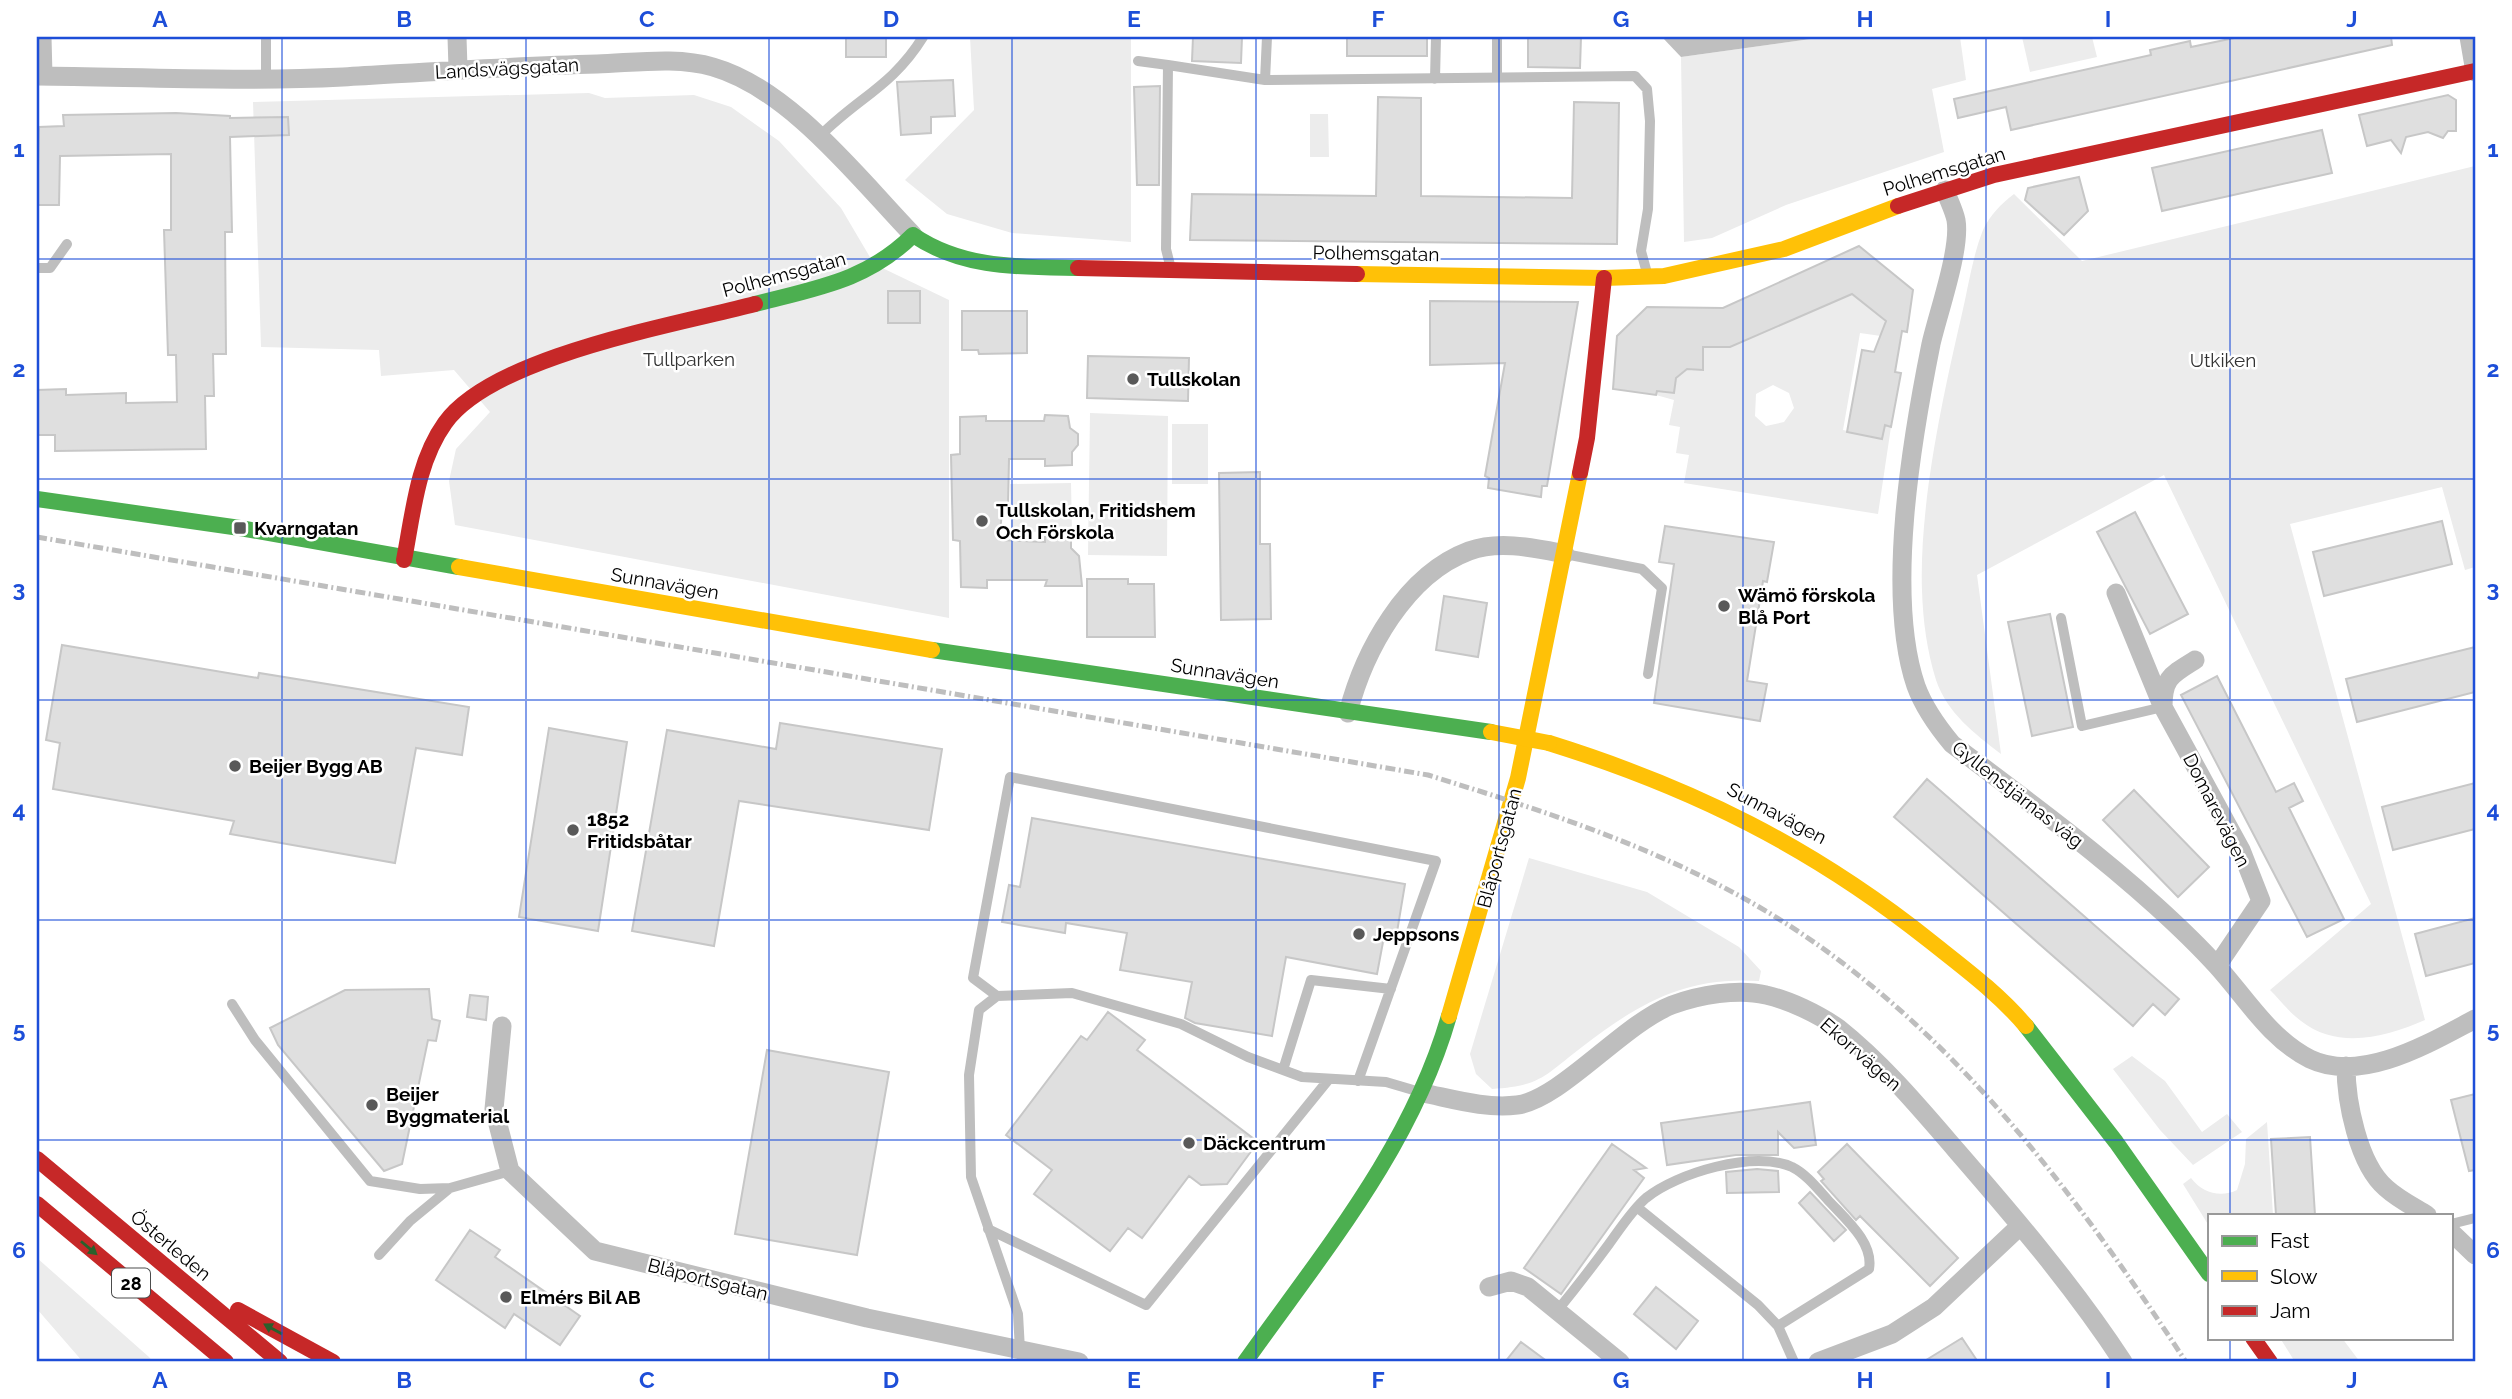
<svg xmlns="http://www.w3.org/2000/svg" width="2512" height="1399" viewBox="0 0 2512 1399" font-family="Raleway,sans-serif">
	<rect width="100%" height="100%" fill="#fff"/>
	<path fill="#ececec" fill-rule="evenodd" d="M 970,37 L 1131,37 L 1131,242 L 1012,233 L 947,214 L 905,180 L 974,110 Z
		M 1825,37 L 1960,37 L 1966,80 L 1932,89 L 1944,152 L 1786,205 L 1712,238 L 1684,242 L 1681,57 Z
		M 2022,37 L 2092,37 L 2097,57 L 2030,72 Z
		M 589,93 L 605,98 L 694,95 L 731,107 L 779,141 L 841,208 L 874,264 L 949,300 L 949,618 L 455,525 L 449,481 L 456,449 L 490,412 L 454,370 L 381,376 L 379,350 L 261,347 L 253,102 Z
		M 1310,114 L 1328,114 L 1329,157 L 1310,157 Z
		M 2475,166 L 2475,567 L 2465,570 L 2442,487 L 2290,524 L 2425,1020 C 2386,1037 2338,1050 2301,1021 C 2290,1013 2280,1000 2270,990 L 2371,904 L 2164,475 L 1977,575 L 2001,754 C 1975,734 1947,713 1936,680 C 1927,651 1923,621 1922,591 C 1919,507 1942,400 1961,318 C 1968,289 1972,258 1983,230 C 1990,215 2001,204 2014,194 L 2082,261 Z
		M 1852,294 L 1886,321 L 1881,336 L 1860,333 L 1843,430 L 1882,439 L 1885,425 L 1891,427 L 1878,514 L 1684,483 L 1689,455 L 1676,453 L 1680,427 L 1669,425 L 1674,400 L 1656,395 L 1657,391 L 1674,392 L 1676,378 L 1687,369 L 1703,369 L 1703,347 L 1730,347 ZM 1773,385 L 1789,393 L 1794,408 L 1784,422 L 1766,426 L 1755,416 L 1756,394 Z
		M 1090,413 L 1168,416 L 1167,556 L 1088,555 Z
		M 1172,424 L 1208,424 L 1208,484 L 1172,484 Z
		M 1071,483 L 1072,531 L 1011,532 L 1010,484 Z
		M 1529,858 L 1647,892 L 1739,947 L 1761,971 L 1759,981 C 1686,976 1639,1003 1582,1047 C 1545,1075 1542,1086 1492,1089 L 1476,1074 L 1470,1054 Z
		M 2132,1056 L 2165,1081 L 2202,1132 L 2227,1114 L 2242,1132 L 2193,1165 L 2160,1130 L 2113,1069 Z
		M 2267,1122 L 2273,1215 L 2209,1215 L 2209,1226 L 2183,1184 L 2191,1178 C 2202,1193 2221,1198 2237,1190 L 2245,1164 L 2246,1139 Z
		M 37,1258 L 149,1357 L 153,1362 L 83,1362 L 37,1309 Z
		M 2280,1338 L 2342,1338 L 2360,1362 L 2295,1362 Z"/>
	<path fill="#bfbfbf" d="M 1662,37 L 1825,37 L 1681,57 Z"/>
	<path fill="#dfdfdf" stroke="#c7c7c7" stroke-width="2" d="M 846,37 L 886,37 L 886,57 L 846,57 Z
		M 1193,37 L 1242,37 L 1241,63 L 1192,61 Z
		M 1347,37 L 1427,37 L 1427,56 L 1347,56 Z
		M 1528,37 L 1581,37 L 1580,68 L 1528,67 Z
		M 2239,37 L 2391,37 L 2392,45 L 2011,130 L 2006,107 L 1958,118 L 1954,99 L 2151,55 L 2150,50 L 2190,41 L 2191,47 Z
		M 953,80 L 955,116 L 931,117 L 931,133 L 901,135 L 897,82 Z
		M 1160,86 L 1159,185 L 1137,185 L 1134,87 Z
		M 2448,95 L 2456,100 L 2456,131 L 2448,131 L 2443,138 L 2428,132 L 2406,137 L 2401,153 L 2391,140 L 2367,146 L 2359,115 Z
		M 1378,97 L 1421,98 L 1421,196 L 1572,198 L 1574,102 L 1619,103 L 1617,244 L 1190,240 L 1192,194 L 1376,196 Z
		M 176,113 L 230,116 L 230,118 L 288,117 L 289,135 L 230,137 L 232,232 L 225,232 L 226,354 L 213,354 L 214,396 L 205,396 L 206,449 L 55,451 L 55,435 L 37,435 L 37,390 L 66,389 L 66,395 L 126,393 L 126,403 L 177,402 L 176,355 L 168,355 L 164,230 L 171,230 L 171,154 L 60,156 L 59,205 L 37,205 L 39,127 L 64,126 L 63,115 Z
		M 2322,130 L 2332,173 L 2162,211 L 2152,168 Z
		M 2079,177 L 2088,211 L 2064,235 L 2025,200 L 2028,188 Z
		M 1859,246 L 1913,290 L 1907,332 L 1902,331 L 1895,372 L 1901,373 L 1891,427 L 1885,425 L 1882,439 L 1847,432 L 1862,350 L 1874,352 L 1886,321 L 1852,294 L 1730,347 L 1703,347 L 1703,370 L 1687,369 L 1676,378 L 1674,393 L 1657,391 L 1656,395 L 1613,389 L 1617,336 L 1647,307 L 1723,308 Z
		M 888,291 L 920,291 L 920,323 L 888,323 Z
		M 1430,301 L 1578,302 L 1547,486 L 1542,486 L 1541,497 L 1488,488 L 1489,478 L 1485,476 L 1505,363 L 1430,365 Z
		M 962,311 L 1027,311 L 1027,353 L 979,354 L 978,350 L 962,350 Z
		M 1088,356 L 1189,358 L 1188,401 L 1087,398 Z
		M 1045,415 L 1068,416 L 1070,428 L 1078,434 L 1078,445 L 1072,452 L 1072,465 L 1045,466 L 1045,459 L 1009,459 L 1008,506 L 1002,506 L 1000,540 L 1045,542 L 1045,537 L 1071,536 L 1071,548 L 1079,556 L 1082,586 L 1045,586 L 1047,580 L 987,580 L 987,588 L 961,587 L 960,541 L 953,540 L 951,455 L 960,454 L 960,417 L 986,416 L 986,421 L 1044,421 Z
		M 1260,472 L 1260,544 L 1270,544 L 1271,619 L 1221,620 L 1219,473 Z
		M 2135,512 L 2188,614 L 2150,634 L 2097,532 Z
		M 2442,521 L 2452,564 L 2324,596 L 2313,552 Z
		M 1665,526 L 1774,542 L 1767,582 L 1763,581 L 1747,681 L 1767,684 L 1760,721 L 1654,703 L 1674,564 L 1659,562 Z
		M 1087,579 L 1128,579 L 1128,584 L 1154,584 L 1155,637 L 1087,637 Z
		M 1444,596 L 1487,603 L 1478,657 L 1436,650 Z
		M 2050,614 L 2073,727 L 2032,736 L 2008,622 Z
		M 62,645 L 258,678 L 259,673 L 469,707 L 462,755 L 416,748 L 395,863 L 230,834 L 234,821 L 53,789 L 60,743 L 46,740 Z
		M 2475,647 L 2475,692 L 2357,722 L 2346,679 Z
		M 2217,676 L 2276,792 L 2294,783 L 2303,801 L 2289,808 L 2344,919 L 2307,937 L 2181,695 Z
		M 780,723 L 942,749 L 929,830 L 739,801 L 714,946 L 632,931 L 667,730 L 776,749 Z
		M 549,728 L 627,742 L 598,931 L 519,917 Z
		M 1927,779 L 2179,999 L 2165,1015 L 2153,1004 L 2133,1026 L 1894,817 Z
		M 2475,783 L 2475,829 L 2393,850 L 2382,807 Z
		M 2134,790 L 2209,867 L 2178,897 L 2103,820 Z
		M 1032,818 L 1405,884 L 1396,938 L 1383,942 L 1377,974 L 1286,957 L 1272,1036 L 1195,1023 L 1185,1018 L 1192,982 L 1120,970 L 1127,933 L 1066,923 L 1065,933 L 1002,922 L 1009,885 L 1020,887 Z
		M 2475,918 L 2475,963 L 2426,976 L 2415,934 Z
		M 429,989 L 432,1019 L 440,1021 L 436,1041 L 428,1040 L 402,1164 L 384,1171 L 278,1045 L 270,1028 L 345,990 Z
		M 470,995 L 488,997 L 486,1020 L 467,1017 Z
		M 1108,1012 L 1145,1040 L 1137,1050 L 1258,1142 L 1227,1184 L 1201,1185 L 1189,1176 L 1142,1238 L 1128,1228 L 1110,1251 L 1034,1194 L 1052,1170 L 1006,1135 L 1081,1036 L 1087,1040 Z
		M 767,1050 L 889,1072 L 857,1255 L 735,1234 Z
		M 2475,1094 L 2475,1170 L 2469,1171 L 2451,1100 Z
		M 1810,1102 L 1816,1145 L 1794,1148 L 1778,1132 L 1778,1155 L 1736,1155 L 1667,1165 L 1661,1123 Z
		M 2310,1137 L 2315,1215 L 2276,1215 L 2271,1139 Z
		M 1612,1144 L 1646,1168 L 1634,1170 L 1644,1178 L 1561,1294 L 1524,1268 Z
		M 1847,1144 L 1958,1258 L 1930,1286 L 1860,1216 L 1856,1220 L 1821,1181 L 1824,1179 L 1818,1172 Z
		M 1757,1169 L 1778,1171 L 1779,1192 L 1727,1193 L 1726,1172 Z
		M 1810,1192 L 1846,1230 L 1834,1241 L 1799,1203 Z
		M 470,1230 L 500,1250 L 495,1257 L 580,1316 L 560,1345 L 514,1314 L 505,1328 L 436,1280 Z
		M 1656,1287 L 1698,1321 L 1676,1349 L 1634,1314 Z
		M 1962,1338 L 1978,1362 L 1923,1362 Z
		M 1521,1342 L 1548,1362 L 1505,1362 Z"/>
	<g fill="none" stroke-linecap="round" stroke-linejoin="round">
		<path stroke="#bebebe" stroke-width="10" d="M 266,37 L 266,79
			M 1138,61 L 1168,65 L 1166,249 L 1171,269
			M 1168,65 L 1265,80 L 1635,76 L 1647,89 L 1650,121 L 1648,209 L 1641,251 L 1647,273
			M 1497,78 L 1497,37
			M 1435,79 L 1436,37
			M 1265,80 L 1267,37
			M 819,137 C 857,98 892,87 923,37
			M 37,268 L 50,268 L 67,244
			M 1565,554 L 1642,569 L 1662,588 L 1648,674
			M 2061,618 L 2082,726 L 2163,707
			M 997,996 L 973,978 L 1010,777 L 1436,861 L 1358,1081
			M 232,1004 L 255,1040 L 370,1181 L 420,1189 L 450,1188
			M 1283,1070 L 1311,980 L 1391,989
			M 1638,1208 L 1758,1305 L 1778,1326 L 1794,1362
			M 2451,1224 L 2475,1218
			M 988,1229 L 1146,1305 L 1329,1079
			M 379,1255 L 410,1221 L 450,1188 L 510,1171
			M 1557,1311 C 1575,1289 1592,1267 1609,1244 C 1620,1229 1632,1210 1646,1198 C 1677,1173 1753,1150 1792,1167 C 1806,1174 1817,1188 1827,1199 C 1844,1218 1874,1242 1869,1269 L 1778,1326
			M 1020,1350 L 1018,1314 L 971,1177 L 969,1075 L 979,1010 L 997,996 L 1072,993 L 1181,1024 L 1248,1057 L 1302,1077 L 1386,1082 L 1420,1092"/>
		<path stroke="#bebebe" stroke-width="19" d="M 42,37 L 43,76
			M 457,37 L 458,68
			M 2469,37 L 2475,72
			M 37,76 C 139,77 241,82 343,77 C 428,72 512,66 597,64 C 633,63 677,56 713,67 C 790,89 859,179 913,235
			M 1945,190 C 1948,199 1954,210 1956,220 C 1961,249 1938,313 1931,344 C 1912,438 1885,595 1916,686 C 1924,708 1937,726 1952,744 C 2021,796 2092,848 2156,906 C 2177,925 2198,945 2217,966 C 2246,998 2270,1039 2310,1059 C 2362,1084 2431,1042 2475,1019
			M 2116,593 L 2161,703
			M 2195,660 C 2171,675 2163,678 2163,707 L 2241,850 L 2261,901 L 2217,966
			M 1348,713 C 1364,651 1405,575 1469,551 C 1499,540 1534,548 1565,554
			M 502,1026 L 494,1109 L 510,1171 L 595,1251 L 867,1318 L 1079,1362
			M 2346,1066 C 2346,1101 2358,1164 2386,1188 C 2398,1199 2414,1207 2427,1215
			M 1423,1093 C 1453,1099 1486,1109 1517,1105 C 1560,1100 1623,1024 1672,1005 C 1699,995 1738,988 1766,995 C 1789,1000 1818,1014 1838,1028 C 1882,1063 1919,1107 1956,1150 C 2015,1218 2074,1287 2123,1362
			M 2451,1232 L 2475,1255
			M 1489,1287 L 1511,1281 L 1528,1287 L 1620,1362
			M 1818,1362 L 1892,1334 L 1934,1307 L 2020,1226"/>
		<path stroke="#4caf50" stroke-width="16" d="M 755,304 C 816,288 867,281 913,235 C 963,269 1020,267 1078,268
			M 37,499 L 240,528 L 459,567
			M 932,650 L 1491,732
			M 2026,1026 L 2116,1142 L 2209,1274
			M 1245,1362 C 1323,1252 1411,1148 1449,1016"/>
		<path stroke="#ffc107" stroke-width="16" d="M 1357,274 L 1604,278 L 1664,276 L 1784,249 L 1898,206
			M 459,567 L 932,650
			M 1549,743 C 1693,788 1812,847 1930,941 C 1964,968 1998,993 2026,1026
			M 1449,1016 L 1518,778 L 1580,473"/>
		<path stroke="#c62828" stroke-width="16" d="M 1898,206 L 1994,175 L 2475,71
			M 1078,268 L 1357,274
			M 1580,473 L 1587,438 L 1604,278
			M 404,560 C 413,514 417,462 445,423 C 493,356 675,325 755,304
			M 37,1159 L 280,1362
			M 37,1204 L 226,1362
			M 238,1310 L 333,1362
			M 2253,1338 L 2270,1362"/>
		<path stroke="#bebebe" stroke-width="5" stroke-dasharray="10 3.5 2 3.5" stroke-linecap="butt" d="M 37,537 L 1428,775 C 1528,806 1626,837 1719,885 C 1924,990 2063,1174 2186,1362"/>
		<path stroke="#ffc107" stroke-width="16" d="M 1491,732 L 1549,743"/>
	</g>
	<defs><path id="oneway-solid" d="M-6-.8H1V-3.2L6.5 0L1 3.2V.8H-6Z" transform="scale(1.75)"/></defs>
	<g fill="#2a602c">
		<use href="#oneway-solid" transform="translate(89 1248) rotate(40)"/>
		<use href="#oneway-solid" transform="translate(273 1329) rotate(-151)"/>
	</g>
	<path fill="none" stroke="#1d4ed8" stroke-width="2" stroke-opacity="0.55" d="M 282,37 L 282,1362M 526,37 L 526,1362M 769,37 L 769,1362M 1012,37 L 1012,1362M 1256,37 L 1256,1362M 1499,37 L 1499,1362M 1743,37 L 1743,1362M 1986,37 L 1986,1362M 2230,37 L 2230,1215M 37,259 L 2475,259M 37,479 L 2475,479M 37,700 L 2475,700M 37,920 L 2475,920M 37,1140 L 2475,1140M 2230,1338 L 2230,1362"/>
	<g fill="#595959" stroke="#fff" stroke-width="2.5">
		<circle cx="1133" cy="379" r="7"/>
		<circle cx="982" cy="521" r="7"/>
		<rect x="233" y="521" width="14" height="14" rx="3.5"/>
		<circle cx="1724" cy="606" r="7"/>
		<circle cx="235" cy="766" r="7"/>
		<circle cx="573" cy="830" r="7"/>
		<circle cx="1359" cy="934" r="7"/>
		<circle cx="372" cy="1105" r="7"/>
		<circle cx="1189" cy="1143" r="7"/>
		<circle cx="506" cy="1297" r="7"/>
	</g>
	<g text-anchor="middle" dominant-baseline="central" stroke-width="5" stroke-linejoin="round" paint-order="stroke">
		<rect fill="#fff" stroke="#4c4c4c" stroke-width="2" x="112" y="1268.5" width="38" height="29" rx="5"/>
		<g font-size="18" font-weight="bold" fill="#000">
			<text x="131" y="1283">28</text>
		</g>
		<g font-size="19" fill="#000" stroke="#fff">
			<text transform="translate(507 68) rotate(-3)">Landsvägsgatan</text>
			<text transform="translate(1944 171) rotate(-17)">Polhemsgatan</text>
			<text transform="translate(1376 253) rotate(1)">Polhemsgatan</text>
			<text transform="translate(784 274) rotate(-15)">Polhemsgatan</text>
			<text transform="translate(665 583) rotate(10)">Sunnavägen</text>
			<text transform="translate(1225 673) rotate(9)">Sunnavägen</text>
			<text transform="translate(2018 794) rotate(38)">Gyllenstjärnas väg</text>
			<text transform="translate(2217 810) rotate(63)">Domarevägen</text>
			<text transform="translate(1777 813) rotate(28)">Sunnavägen</text>
			<text transform="translate(1499 848) rotate(-75)">Blåportsgatan</text>
			<text transform="translate(1861 1054) rotate(41)">Ekorrvägen</text>
			<text transform="translate(171 1245) rotate(40)">Österleden</text>
			<text transform="translate(708 1279) rotate(14)">Blåportsgatan</text>
		</g>
		<g font-size="19" fill="#333" stroke="#fff">
			<text x="689" y="359">Tullparken</text>
			<text x="2223" y="360">Utkiken</text>
		</g>
		<g font-size="19" font-weight="bold" fill="#000" stroke="#fff" text-anchor="start">
			<text x="1147" y="379">Tullskolan</text>
			<text x="996" y="510">Tullskolan, Fritidshem<tspan x="996" dy="22">Och Förskola</tspan></text>
			<text x="254" y="528">Kvarngatan</text>
			<text x="1738" y="595">Wämö förskola<tspan x="1738" dy="22">Blå Port</tspan></text>
			<text x="249" y="766">Beijer Bygg AB</text>
			<text x="587" y="819">1852<tspan x="587" dy="22">Fritidsbåtar</tspan></text>
			<text x="1373" y="934">Jeppsons</text>
			<text x="386" y="1094">Beijer<tspan x="386" dy="22">Byggmaterial</tspan></text>
			<text x="1203" y="1143">Däckcentrum</text>
			<text x="520" y="1297">Elmérs Bil AB</text>
		</g>
	</g>
	<rect width="2512" height="1399" fill="none" stroke="#ffffff" stroke-width="77"/>
	<rect x="2208" y="1214" width="245" height="126" fill="#ffffff" stroke="#999999" stroke-width="2"/>
	<rect x="2222" y="1236" width="35" height="10" fill="#4caf50" stroke="#999999" stroke-width="2"/>
	<text x="2270" y="1248" font-size="21" fill="#000000">Fast</text>
	<rect x="2222" y="1271" width="35" height="10" fill="#ffc107" stroke="#999999" stroke-width="2"/>
	<text x="2270" y="1284" font-size="21" fill="#000000">Slow</text>
	<rect x="2222" y="1306" width="35" height="10" fill="#c62828" stroke="#999999" stroke-width="2"/>
	<text x="2270" y="1318" font-size="21" fill="#000000">Jam</text>
	<rect x="38" y="38" width="2436" height="1322" fill="none" stroke="#1d4ed8" stroke-width="2.5"/>
	<g font-size="23" text-anchor="middle" font-weight="bold" fill="#1d4ed8">
		<text x="160" y="27">A</text>
		<text x="404" y="27">B</text>
		<text x="647" y="27">C</text>
		<text x="891" y="27">D</text>
		<text x="1134" y="27">E</text>
		<text x="1378" y="27">F</text>
		<text x="1621" y="27">G</text>
		<text x="1865" y="27">H</text>
		<text x="2108" y="27">I</text>
		<text x="2352" y="27">J</text>
		<text x="19" y="157">1</text>
		<text x="2493" y="157">1</text>
		<text x="19" y="377">2</text>
		<text x="2493" y="377">2</text>
		<text x="19" y="597">3</text>
		<text x="2493" y="597">3</text>
		<text x="19" y="818">4</text>
		<text x="2493" y="818">4</text>
		<text x="19" y="1038">5</text>
		<text x="2493" y="1038">5</text>
		<text x="19" y="1258">6</text>
		<text x="2493" y="1258">6</text>
		<text x="160" y="1388">A</text>
		<text x="404" y="1388">B</text>
		<text x="647" y="1388">C</text>
		<text x="891" y="1388">D</text>
		<text x="1134" y="1388">E</text>
		<text x="1378" y="1388">F</text>
		<text x="1621" y="1388">G</text>
		<text x="1865" y="1388">H</text>
		<text x="2108" y="1388">I</text>
		<text x="2352" y="1388">J</text>
	</g>
</svg>
